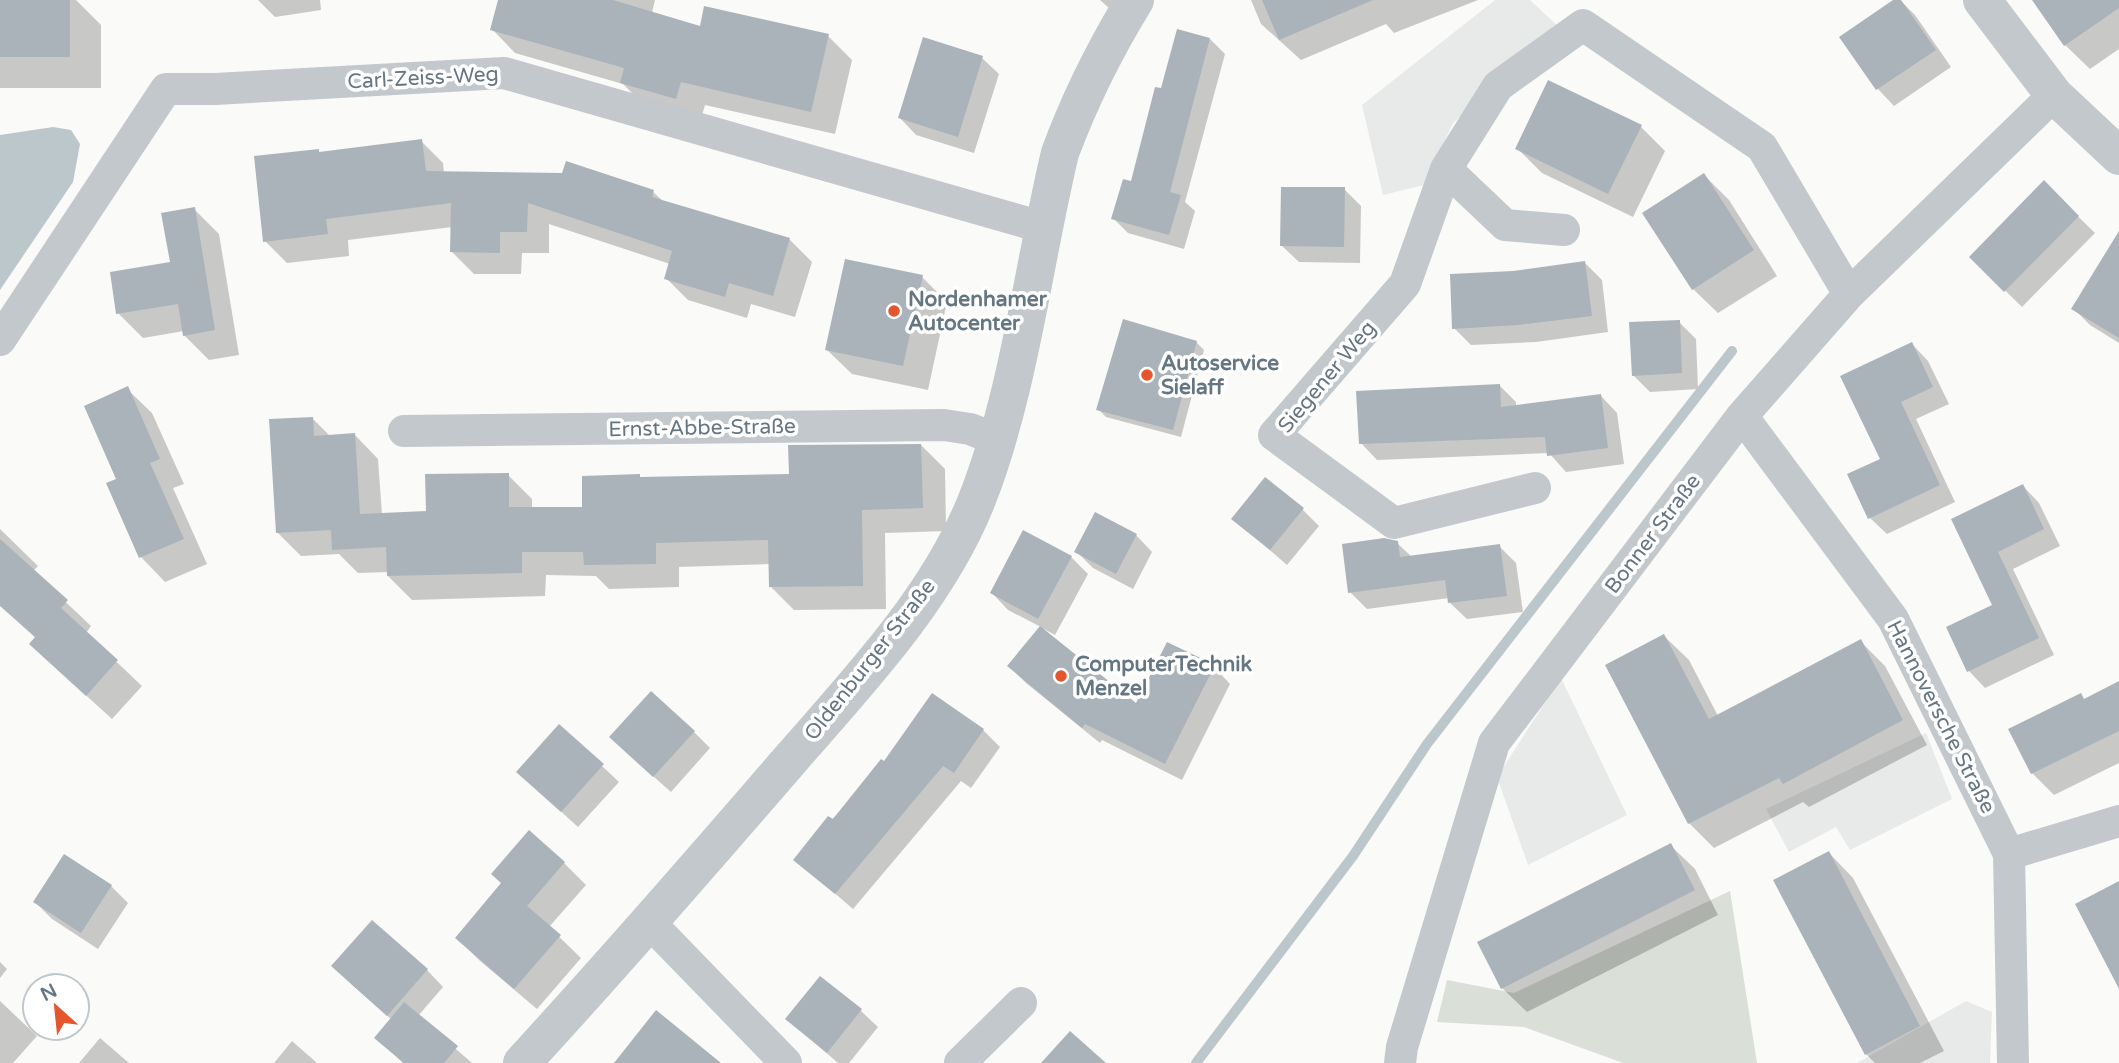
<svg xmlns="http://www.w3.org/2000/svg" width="2119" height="1063" viewBox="0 0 2119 1063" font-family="'Varela Round',sans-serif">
	<rect width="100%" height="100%" fill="#fafaf8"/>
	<path fill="#e8e9e9" d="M 1495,0 L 1530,0 L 1560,28 L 1453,123 L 1424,185 L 1383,195 L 1362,105 Z
		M 1561,678 L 1627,815 L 1528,865 L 1497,777 Z
		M 1926,733 L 1952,799 L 1850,850 L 1836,827 L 1789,852 L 1766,809 Z
		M 1966,1001 L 1992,1012 L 1990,1063 L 1857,1063 Z"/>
	<path fill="#dadfd7" d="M 1730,891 L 1757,1063 L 1623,1063 L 1524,1027 L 1437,1022 L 1447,980 L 1514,993 Z"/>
	<path fill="#bbc7cb" d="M 53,127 L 71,130 L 80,144 L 73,182 L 0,290 L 0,135 Z"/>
	<path fill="#0003" d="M 0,0 L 76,0 L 101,25 L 101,88 L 0,88 Z
		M 258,0 L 320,0 L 321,10 L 275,17 Z
		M 500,0 L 655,0 L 652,13 L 701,28 L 828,36 L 852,60 L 835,134 L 705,105 L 700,122 L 645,106 L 623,84 L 515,53 L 492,29 Z
		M 1100,0 L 1117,0 L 1110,9 Z
		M 1251,0 L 1478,0 L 1394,33 L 1386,24 L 1301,60 L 1261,24 Z
		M 1896,0 L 1900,0 L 1915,15 L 1951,67 L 1894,106 L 1878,89 L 1842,37 Z
		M 2034,0 L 2119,0 L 2119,49 L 2090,69 L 2065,45 Z
		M 1210,39 L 1225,54 L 1185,202 L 1195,211 L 1184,249 L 1128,233 L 1113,218 L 1132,183 L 1162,90 Z
		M 982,58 L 999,74 L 974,153 L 916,135 L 900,118 Z
		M 1641,127 L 1665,151 L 1633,217 L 1542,173 L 1517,148 Z
		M 421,141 L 443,163 L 444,173 L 653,192 L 664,202 L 790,240 L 812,262 L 795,317 L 751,304 L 747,318 L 688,300 L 666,278 L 670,264 L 549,224 L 549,253 L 522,253 L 521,274 L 474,274 L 452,252 L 452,227 L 348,240 L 349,256 L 287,263 L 265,241 L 318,151 L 321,153 Z
		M 1704,175 L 1729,200 L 1777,276 L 1718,313 L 1693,289 Z
		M 2044,183 L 2095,233 L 2022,307 L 1971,257 Z
		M 1344,189 L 1361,206 L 1360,263 L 1299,262 L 1282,246 Z
		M 194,209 L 219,234 L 239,355 L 209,360 L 184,335 L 184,331 L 143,338 L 118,313 L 172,264 Z
		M 2119,257 L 2119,343 L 2090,325 L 2073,308 Z
		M 1585,263 L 1602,280 L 1608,332 L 1536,342 L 1471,345 L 1454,328 L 1513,273 Z
		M 922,277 L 947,302 L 928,390 L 852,374 L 827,350 Z
		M 1679,322 L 1696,339 L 1698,389 L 1650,392 L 1633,375 Z
		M 1196,342 L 1204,350 L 1181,437 L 1106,417 L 1098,409 Z
		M 1912,344 L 1928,361 L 1949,404 L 1916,419 L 1955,502 L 1887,534 L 1870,518 L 1882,460 Z
		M 1499,385 L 1516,402 L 1516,407 L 1601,396 L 1617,413 L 1624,464 L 1566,472 L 1549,453 L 1377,460 L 1361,443 Z
		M 127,389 L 152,413 L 184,484 L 173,488 L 207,564 L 165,582 L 141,557 L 118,480 Z
		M 313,419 L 330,436 L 355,435 L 378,459 L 382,515 L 428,513 L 508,475 L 532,499 L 532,509 L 584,509 L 641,479 L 791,476 L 921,445 L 945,469 L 946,531 L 885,533 L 886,609 L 794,610 L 770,586 L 770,564 L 679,567 L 679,587 L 609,589 L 596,576 L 546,575 L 545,596 L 412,600 L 388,576 L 388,572 L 358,573 L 339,554 L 301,556 L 277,532 Z
		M 2023,486 L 2039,503 L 2060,546 L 2013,569 L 2054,655 L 1985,688 L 1969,671 L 1948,628 L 1995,606 L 1953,520 Z
		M 1302,509 L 1319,526 L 1287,565 L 1233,518 Z
		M 0,529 L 38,566 L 33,571 L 91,626 L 86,633 L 142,686 L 112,719 L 56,668 L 36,638 L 0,605 Z
		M 1136,535 L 1152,552 L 1133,589 L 1093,568 L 1076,551 Z
		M 1397,543 L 1412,557 L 1499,546 L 1516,563 L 1523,612 L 1467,619 L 1450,603 L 1449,598 L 1367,609 L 1350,592 Z
		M 1071,557 L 1088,574 L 1055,635 L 1044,629 L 1043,630 L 1137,706 L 1214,667 L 1230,684 L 1182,780 L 1102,740 L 1100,743 L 1026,683 L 1009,666 L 1041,627 L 1008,610 L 992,593 Z
		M 1664,636 L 1689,660 L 1718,716 L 1860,641 L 1885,666 L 1927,745 L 1809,807 L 1803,802 L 1714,848 L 1689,823 Z
		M 2119,683 L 2119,763 L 2054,795 L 2032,773 L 2080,695 L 2085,700 Z
		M 983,730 L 1000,747 L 971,788 L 961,781 L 853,909 L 795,859 L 884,764 Z
		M 694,732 L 710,748 L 671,792 L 628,754 Z
		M 602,766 L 619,782 L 578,827 L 535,788 Z
		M 1670,845 L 1695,869 L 1718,915 L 1527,1012 L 1502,988 Z
		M 1829,853 L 1853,878 L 1944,1051 L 1920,1063 L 1875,1063 L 1866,1054 Z
		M 564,863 L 586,885 L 549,927 L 581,958 L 537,1009 L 479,960 L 457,938 Z
		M 111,886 L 128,903 L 98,949 L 52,919 L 35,902 Z
		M 0,962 L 7,969 L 0,978 Z
		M 427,970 L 443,987 L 418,1016 L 472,1063 L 403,1063 L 376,1038 L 392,1020 L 350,983 Z
		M 820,978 L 861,1011 L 878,1027 L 849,1063 L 838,1063 L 787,1019 Z
		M 0,1001 L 37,1036 L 13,1063 L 0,1063 Z
		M 100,1038 L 129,1063 L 79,1063 Z
		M 292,1041 L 317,1063 L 274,1063 Z"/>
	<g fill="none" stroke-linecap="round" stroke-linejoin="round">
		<path stroke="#bbc7cb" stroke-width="10" d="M 1196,1063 L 1353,856 L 1427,744 L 1732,351"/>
	</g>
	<path fill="#aab3b9" d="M 0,0 L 70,0 L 70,57 L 0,57 Z
		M 498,0 L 613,0 L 700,26 L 704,6 L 829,34 L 811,112 L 681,82 L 676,99 L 620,83 L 624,68 L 490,30 Z
		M 1262,0 L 1373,0 L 1279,40 Z
		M 1893,0 L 1901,0 L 1936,50 L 1876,90 L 1839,37 Z
		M 2032,0 L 2119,0 L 2119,8 L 2064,46 Z
		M 1177,29 L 1210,38 L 1170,192 L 1181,195 L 1169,235 L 1111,219 L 1123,179 L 1131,181 L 1155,87 L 1161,88 Z
		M 923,37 L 983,56 L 958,137 L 898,118 Z
		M 1548,80 L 1642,125 L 1608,194 L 1515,149 Z
		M 422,139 L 426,171 L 562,173 L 566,161 L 654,190 L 652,197 L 790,238 L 773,296 L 729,283 L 725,297 L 664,279 L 672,251 L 528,203 L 527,232 L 500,232 L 500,253 L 450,252 L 451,203 L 326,219 L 328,234 L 263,242 L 254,156 L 319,149 L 319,152 Z
		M 1704,173 L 1754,250 L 1692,290 L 1642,213 Z
		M 2044,180 L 2079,216 L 2004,292 L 1969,257 Z
		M 1281,187 L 1345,187 L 1344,247 L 1280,246 Z
		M 195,207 L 215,330 L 183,336 L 178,304 L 116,314 L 110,272 L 170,262 L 161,213 Z
		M 2119,231 L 2119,338 L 2071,309 Z
		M 845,259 L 923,275 L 903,366 L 825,350 Z
		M 1585,261 L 1592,316 L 1518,325 L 1452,329 L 1450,274 L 1513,271 Z
		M 1123,319 L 1197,341 L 1173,430 L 1096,410 Z
		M 1680,320 L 1682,373 L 1632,376 L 1629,322 Z
		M 1912,342 L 1933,387 L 1901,402 L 1940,485 L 1868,519 L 1847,474 L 1880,459 L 1840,376 Z
		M 1500,384 L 1501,407 L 1601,394 L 1608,448 L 1547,456 L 1545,437 L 1359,444 L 1356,391 Z
		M 128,386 L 160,459 L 150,463 L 184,539 L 139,558 L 106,483 L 116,479 L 84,406 Z
		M 313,417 L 314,436 L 355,433 L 360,514 L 426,511 L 425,474 L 509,473 L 509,507 L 582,507 L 582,476 L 640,474 L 640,477 L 789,474 L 788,445 L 921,444 L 923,508 L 862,510 L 863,586 L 769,587 L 768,540 L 656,543 L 656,564 L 584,565 L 583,552 L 522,552 L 522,573 L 387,576 L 386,547 L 332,550 L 331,530 L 276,533 L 269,419 Z
		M 1265,477 L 1304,508 L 1270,550 L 1231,519 Z
		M 2023,484 L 2044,529 L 1998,552 L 2039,638 L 1967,672 L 1946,627 L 1992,605 L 1951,519 Z
		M 1095,512 L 1137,534 L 1116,574 L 1074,552 Z
		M 1023,530 L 1072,556 L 1038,619 L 990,593 Z
		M 1384,538 L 1398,541 L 1400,557 L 1500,544 L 1507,596 L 1448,603 L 1445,580 L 1348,593 L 1342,544 Z
		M 0,539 L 68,600 L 61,608 L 118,660 L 86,696 L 29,644 L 35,637 L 0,606 Z
		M 1040,626 L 1136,703 L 1167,642 L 1215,665 L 1165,764 L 1085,724 L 1082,728 L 1007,666 Z
		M 1664,634 L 1709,719 L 1861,639 L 1903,720 L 1783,784 L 1779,778 L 1688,824 L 1605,665 Z
		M 2119,681 L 2119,731 L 2031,774 L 2008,729 L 2081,693 L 2084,699 Z
		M 651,691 L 695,731 L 653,777 L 609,737 Z
		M 932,693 L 984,729 L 954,773 L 943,766 L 835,894 L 793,860 L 828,816 L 833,819 L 881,759 L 884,761 Z
		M 559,724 L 604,764 L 561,812 L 516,772 Z
		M 529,830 L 565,862 L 527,906 L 561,935 L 514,989 L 455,938 L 501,883 L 491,874 Z
		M 1671,843 L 1695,890 L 1501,989 L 1477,942 Z
		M 1829,851 L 1920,1026 L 1865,1055 L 1773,880 Z
		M 64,854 L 112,885 L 81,933 L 33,902 Z
		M 2119,881 L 2119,989 L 2075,904 Z
		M 372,920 L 428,969 L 387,1016 L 331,966 Z
		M 820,976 L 862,1009 L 827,1053 L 785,1019 Z
		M 404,1002 L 458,1046 L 444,1063 L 404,1063 L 374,1038 Z
		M 656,1010 L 721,1063 L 614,1063 Z
		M 1070,1031 L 1106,1063 L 1041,1063 Z"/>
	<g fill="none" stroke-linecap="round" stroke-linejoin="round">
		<path stroke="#c3c8cc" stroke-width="32" d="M 1446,169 L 1505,225 L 1564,230
			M 0,340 L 166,89 L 215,89 L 504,73 L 1042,227
			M 1742,416 L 1893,619 L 2009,854 L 2013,1063
			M 404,431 L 944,425 L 970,429 L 998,440
			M 1535,488 L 1394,523 L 1274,435 L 1405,284 L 1446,169 L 1498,86 L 1583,25 L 1762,147 L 1849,294
			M 2009,854 L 2119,821
			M 650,923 L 786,1063
			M 960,1063 L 1021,1003
			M 1400,1063 L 1402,1047 L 1494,743 L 1742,416 L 1849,294 L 2054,95"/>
		<path stroke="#c3c8cc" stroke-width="38" d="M 1982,0 L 2054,95 L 2119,156
			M 522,1063 C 613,964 701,863 789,761 C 857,683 937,599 976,502 C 1019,394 1033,266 1060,153 C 1080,99 1105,49 1135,0"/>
	</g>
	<g fill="#e4572e" stroke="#fff" stroke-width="2.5">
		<circle cx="894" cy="311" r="7"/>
		<circle cx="1147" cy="375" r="7"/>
		<circle cx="1061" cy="676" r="7"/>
	</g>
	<g text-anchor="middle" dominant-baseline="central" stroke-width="7" stroke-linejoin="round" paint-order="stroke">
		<g font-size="21" fill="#657683" stroke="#fff">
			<text transform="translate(423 78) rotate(-3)">Carl-Zeiss-Weg</text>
			<text transform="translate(1327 377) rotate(-50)">Siegener Weg</text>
			<text transform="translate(702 428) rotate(-1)">Ernst-Abbe-Straße</text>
			<text transform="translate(1653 534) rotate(-53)">Bonner Straße</text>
			<text transform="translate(870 660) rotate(-52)">Oldenburger Straße</text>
			<text transform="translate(1941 717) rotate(63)">Hannoversche Straße</text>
		</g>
		<g font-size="21" font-weight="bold" fill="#657683" stroke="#fff" text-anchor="start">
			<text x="908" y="299">Nordenhamer<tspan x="908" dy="24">Autocenter</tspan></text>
			<text x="1161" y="363">Autoservice<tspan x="1161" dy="24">Sielaff</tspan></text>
			<text x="1075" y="664">ComputerTechnik<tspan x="1075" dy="24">Menzel</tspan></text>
		</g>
	</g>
	<g transform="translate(56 1007) rotate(333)"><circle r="33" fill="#ffffff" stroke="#c1c8cd" stroke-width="2"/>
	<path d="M0-5L12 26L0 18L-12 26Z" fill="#e4572e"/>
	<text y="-10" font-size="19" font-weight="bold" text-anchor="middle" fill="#657683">N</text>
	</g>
</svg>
